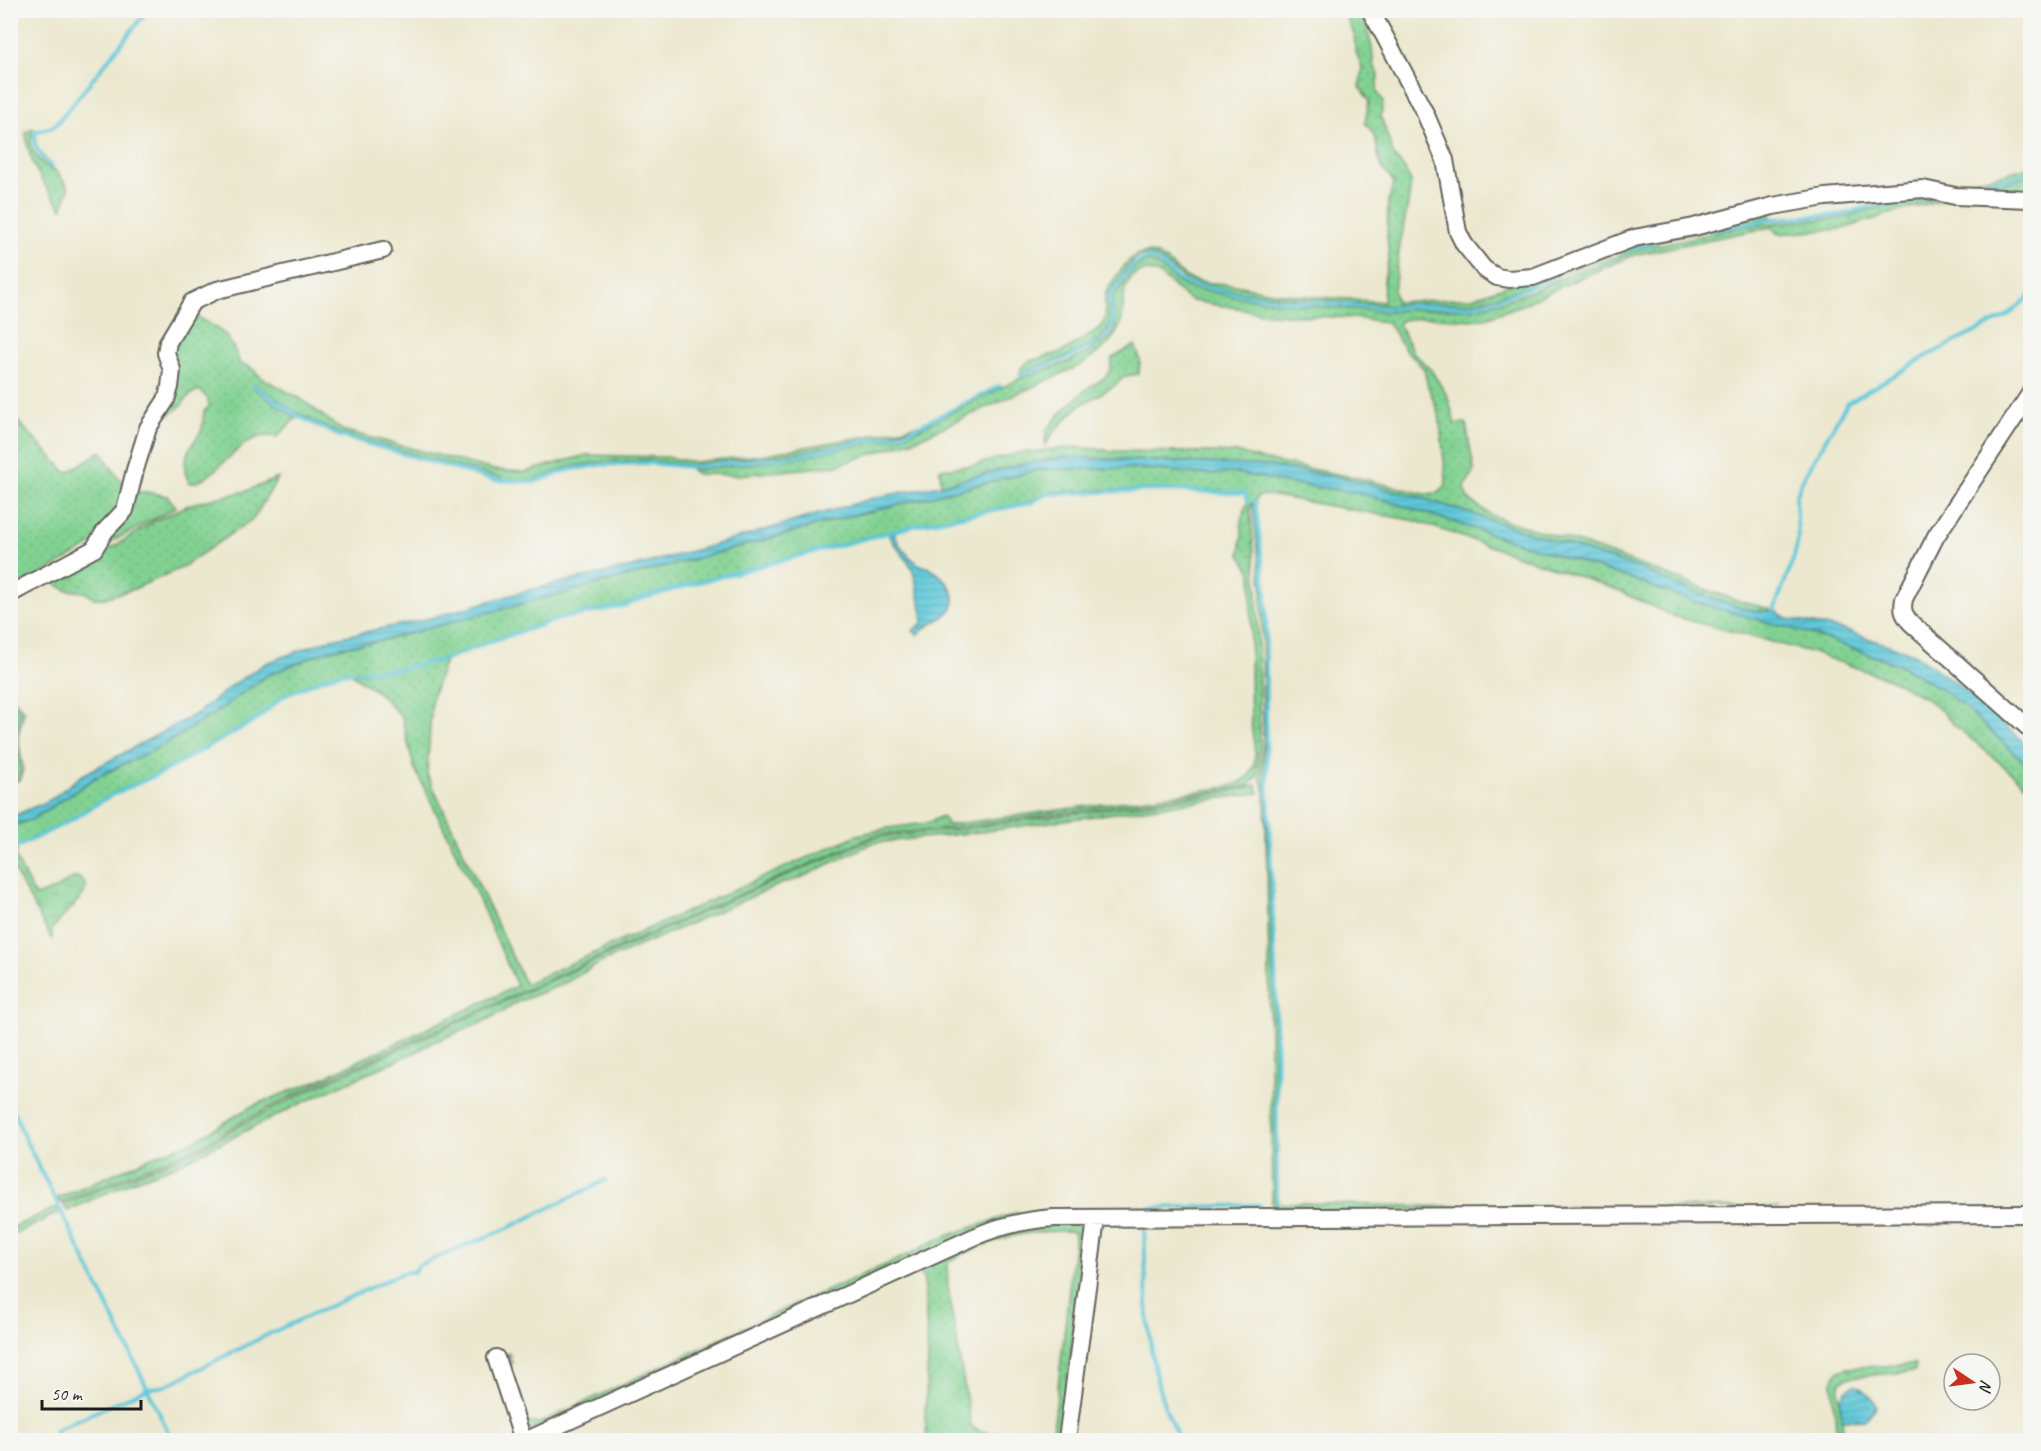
<svg xmlns="http://www.w3.org/2000/svg" width="2041" height="1451" viewBox="0 0 2041 1451" font-family="Caveat,sans-serif">
	<defs>
		<pattern id="grass-dots" width="8" height="8" patternUnits="userSpaceOnUse" patternTransform="scale(1.5)"><rect width="8" height="8" fill="#81d292"/><path d="M2 2h.1M6 6h.1" fill="none" stroke="#6fb47d" stroke-width="1.8" stroke-linecap="round"/></pattern>
		<pattern id="forest-firs" width="22" height="20" patternUnits="userSpaceOnUse" patternTransform="scale(1.5)"><rect width="22" height="20" fill="#68b47c"/><path d="M5 1l3.5 6h-7zM16 11l3.5 6h-7z" fill="#559265"/></pattern>
		<pattern id="wetland-marsh" width="20" height="14" patternUnits="userSpaceOnUse" patternTransform="scale(1.5)"><rect width="20" height="14" fill="#81d292"/><path d="M1 5h8M5 5V1M11 12h8M15 12V8" fill="none" stroke="#6fb47d"/></pattern>
		<pattern id="water-rules" width="6" height="5" patternUnits="userSpaceOnUse" patternTransform="scale(1.5)"><rect width="6" height="5" fill="#5ec8da"/><path d="M0 2.5h6" fill="none" stroke="#51abba"/></pattern>
	</defs>
	<rect width="100%" height="100%" fill="#f6f6f2"/>
	<filter id="ink" filterUnits="userSpaceOnUse"><feTurbulence type="fractalNoise" baseFrequency=".0167" numOctaves="2"/><feDisplacementMap in="SourceGraphic" scale="12" xChannelSelector="R" yChannelSelector="G"/><feConvolveMatrix kernelMatrix="1 2 1 2 8 2 1 2 1" color-interpolation-filters="sRGB"/></filter>
	<filter id="wash" filterUnits="userSpaceOnUse"><feTurbulence type="fractalNoise" baseFrequency=".008" numOctaves="4" result="noise"/><feDisplacementMap in="SourceGraphic" scale="24" xChannelSelector="R" yChannelSelector="G"/><feGaussianBlur stdDeviation="1.35" result="paint"/><feColorMatrix in="noise" values="0 0 0 0 0 0 0 0 0 0 0 0 0 0 0 0 0 1.4 0 .05"/><feComposite in="paint" operator="in"/></filter>
	<g filter="url(#wash)">
		<rect width="100%" height="100%" fill="#ece8cf"/>
		<path fill="url(#grass-dots)" stroke="#4e7757" stroke-width="1.5" d="M 1344,11 L 1363,11 L 1372,48 L 1374,65 L 1379,75 L 1377,90 L 1383,102 L 1381,117 L 1394,156 L 1404,168 L 1411,182 L 1409,198 L 1399,251 L 1394,291 L 1396,302 L 1472,298 L 1623,245 L 1770,210 L 1771,217 L 1637,244 L 1532,285 L 1495,297 L 1470,303 L 1407,304 L 1390,306 L 1291,298 L 1234,291 L 1189,282 L 1158,259 L 1147,255 L 1138,257 L 1132,262 L 1107,296 C 1108,306 1112,320 1108,329 C 1098,348 1039,366 1020,373 L 1022,367 L 1030,361 L 1062,352 L 1100,328 C 1111,314 1101,307 1106,293 C 1108,286 1127,261 1133,257 C 1156,242 1171,268 1188,278 C 1199,284 1216,282 1228,284 C 1245,286 1261,291 1278,293 C 1313,298 1348,298 1383,302 L 1384,279 L 1389,257 L 1387,237 L 1388,202 L 1394,183 C 1390,176 1382,171 1380,163 C 1376,147 1378,136 1365,123 L 1369,101 L 1360,87 L 1362,67 L 1356,52 L 1354,35 Z
			M 33,128 C 32,135 29,141 32,148 C 35,157 47,169 56,171 L 69,188 L 62,209 C 46,188 26,161 26,132 Z
			M 2030,166 L 2030,171 L 2017,176 L 1943,188 L 1948,185 L 2001,175 Z
			M 2030,175 L 2030,196 L 1951,191 L 2020,179 Z
			M 1952,197 L 1889,214 L 1843,229 L 1778,234 L 1771,227 L 1634,255 L 1564,285 L 1522,305 L 1486,318 L 1470,320 L 1430,317 L 1402,320 L 1398,324 L 1414,353 L 1431,370 L 1448,397 L 1455,424 L 1466,423 L 1474,470 L 1465,487 L 1467,498 L 1491,515 L 1504,520 L 1589,546 L 1735,600 L 1770,609 L 1768,612 C 1741,612 1683,587 1655,576 L 1645,570 L 1422,498 L 1345,478 L 1270,466 L 1065,457 L 1024,464 L 941,485 L 940,469 L 974,465 L 1018,453 L 1077,447 L 1113,451 L 1205,452 L 1240,453 L 1263,460 L 1359,478 L 1425,494 L 1437,493 L 1445,488 L 1446,479 L 1439,414 L 1427,384 L 1425,370 L 1404,348 L 1388,323 C 1349,315 1310,317 1269,314 C 1260,314 1251,310 1242,309 C 1230,306 1218,306 1206,303 C 1202,302 1196,302 1192,301 C 1174,293 1157,258 1134,276 C 1119,288 1126,307 1121,323 C 1114,343 1098,353 1081,365 L 917,439 L 835,466 L 738,475 L 698,474 L 691,470 L 789,459 L 904,436 L 1021,378 L 1068,362 L 1085,354 L 1110,337 L 1114,330 L 1115,323 L 1112,298 L 1136,266 L 1147,261 L 1156,264 L 1179,283 L 1187,287 L 1233,296 L 1291,304 L 1390,312 L 1408,309 L 1471,309 L 1497,303 L 1534,290 L 1568,275 L 1638,249 L 1742,227 L 1772,223 L 1841,218 L 1868,210 L 1936,198 Z
			M 189,313 C 219,329 228,329 240,364 L 249,366 L 262,378 L 301,399 L 342,430 L 494,470 L 525,472 L 586,455 L 666,457 L 695,462 L 761,455 L 873,435 L 918,425 L 886,436 L 789,454 L 691,465 L 646,460 L 600,462 L 568,467 L 534,480 L 507,480 L 338,433 L 299,414 L 255,384 L 253,388 L 296,418 L 277,437 C 238,428 218,484 189,483 L 185,472 L 185,461 L 189,449 L 202,430 L 204,411 L 209,407 L 208,399 L 200,390 C 182,394 184,413 161,417 L 172,346 Z
			M 1135,345 L 1140,360 L 1139,374 L 1125,376 L 1113,387 L 1079,406 L 1054,432 L 1045,445 L 1046,431 L 1060,414 L 1085,390 L 1104,378 L 1110,371 L 1112,358 Z
			M 10,413 L 67,473 L 101,451 L 116,474 L 129,489 L 98,541 L 10,593 Z
			M 1052,468 L 1135,468 L 1199,474 L 1238,473 L 1292,484 L 1353,492 L 1381,499 L 1629,578 L 1694,602 L 1811,634 L 1900,665 L 1941,689 L 1964,707 L 2030,767 L 2030,788 L 1952,723 L 1938,707 L 1923,697 L 1892,680 L 1810,652 L 1673,616 L 1612,588 L 1416,521 L 1268,495 L 1258,496 L 1254,502 L 1265,596 L 1264,742 L 1274,999 L 1275,1205 L 1294,1203 L 1417,1206 L 1779,1208 L 1272,1211 L 1269,968 L 1265,792 L 1260,778 L 1263,743 L 1262,586 L 1252,502 L 1250,509 L 1257,584 L 1260,747 L 1257,777 L 1248,786 L 1220,791 L 961,827 L 876,835 L 701,911 L 314,1085 L 234,1126 L 203,1145 L 60,1203 L 58,1198 L 154,1156 L 192,1142 L 252,1106 L 316,1081 L 517,986 L 479,900 L 414,767 L 402,718 L 381,695 L 352,674 L 398,670 L 445,660 L 432,698 L 427,774 L 525,984 L 857,835 L 888,828 L 928,823 L 942,816 L 948,825 L 1199,791 C 1216,788 1245,788 1252,770 C 1259,755 1251,735 1251,719 C 1249,671 1251,623 1252,576 L 1250,570 L 1240,555 L 1242,533 L 1241,520 L 1248,501 L 1246,493 L 1161,489 L 1065,491 L 1046,493 L 1030,502 L 925,522 L 703,580 L 640,599 L 626,604 L 559,618 L 489,641 L 449,657 L 398,668 L 340,673 L 322,678 L 282,697 L 256,719 L 159,774 L 109,795 L 96,806 L 68,821 L 17,847 L 11,853 L 11,826 L 33,819 L 95,778 L 160,747 L 211,716 L 266,676 L 319,654 L 341,647 L 380,641 L 418,631 L 725,551 L 839,519 L 1038,470 Z
			M 278,478 L 254,518 L 181,568 L 134,589 L 104,598 L 94,598 L 84,592 L 66,590 L 55,583 L 52,576 L 100,550 L 112,548 L 154,521 L 191,504 L 246,491 Z
			M 135,492 L 147,492 L 167,496 L 176,507 L 111,542 L 103,542 Z
			M 1256,785 L 1259,793 L 980,832 L 873,843 L 798,879 L 783,883 L 600,963 L 565,983 L 513,1004 L 504,1011 L 476,1025 L 429,1044 L 420,1050 L 304,1102 L 177,1165 L 128,1183 L 67,1211 L 63,1204 L 204,1147 L 235,1128 L 315,1087 L 702,912 L 876,837 L 962,829 L 1221,793 Z
			M 1141,1206 L 1141,1211 L 1047,1215 L 526,1432 L 500,1356 L 509,1353 L 512,1363 L 508,1372 L 529,1423 L 540,1423 L 776,1313 L 910,1254 L 934,1241 L 964,1230 L 1016,1213 Z
			M 57,1207 L 60,1212 L 11,1236 L 11,1228 Z
			M 1074,1223 L 1082,1230 L 1083,1242 L 1061,1440 L 1052,1440 L 1075,1237 L 1074,1232 L 1068,1231 C 1018,1230 991,1240 947,1262 L 948,1287 L 971,1426 L 979,1431 L 1041,1440 L 927,1440 L 925,1417 L 928,1357 L 924,1278 L 917,1268 L 1008,1230 Z
			M 1915,1364 L 1915,1371 L 1850,1377 L 1841,1382 L 1839,1391 L 1844,1440 L 1837,1440 L 1832,1382 C 1834,1374 1838,1371 1846,1368 Z"/>
		<path fill="url(#forest-firs)" stroke="#42684c" stroke-width="1.5" d="M 11,696 L 24,711 L 18,737 L 23,768 L 21,779 L 11,785 Z"/>
		<path fill="url(#wetland-marsh)" stroke="#4e7757" stroke-width="1.5" d="M 17,849 L 15,857 L 35,896 C 42,894 48,892 55,889 C 67,884 79,866 86,888 L 83,895 L 52,929 L 52,940 L 11,864 L 11,856 Z"/>
		<path fill="url(#water-rules)" stroke="#3d727b" stroke-width="1.5" d="M 1065,457 L 1270,466 L 1345,478 L 1422,498 L 1645,570 L 1655,576 C 1678,585 1753,618 1774,610 L 1788,619 L 1844,630 L 1914,654 L 1959,685 L 2030,748 L 2030,767 L 1964,707 L 1941,689 L 1900,665 L 1811,634 L 1694,602 L 1629,578 L 1381,499 L 1353,492 L 1292,484 L 1238,473 L 1199,474 L 1135,468 L 1038,470 L 839,519 L 725,551 L 418,631 L 380,641 L 341,647 L 319,654 L 266,676 L 211,716 L 160,747 L 95,778 L 33,819 L 11,826 L 11,817 L 50,800 L 81,776 L 196,714 L 234,684 L 266,663 L 331,639 L 423,620 L 529,590 L 640,565 L 714,545 L 877,497 L 941,485 L 1024,464 Z
			M 894,532 C 896,542 907,556 916,562 C 919,565 925,566 929,568 C 942,575 962,594 951,609 C 943,621 927,623 918,635 L 913,631 L 923,622 C 921,607 917,578 910,565 C 903,554 894,546 888,534 Z
			M 1855,1385 C 1861,1387 1875,1400 1877,1406 L 1866,1419 L 1842,1420 L 1840,1399 L 1847,1389 Z"/>
		<g fill="none" stroke-linecap="round" stroke-linejoin="round">
			<path stroke="#5ec8da" stroke-width="4" d="M 52,167 C 41,156 31,148 36,131 L 53,127 L 60,120 L 148,10
				M 1955,189 L 2017,177 L 2030,172
				M 1713,230 L 1772,219 L 1840,215 L 1868,207 L 1928,197
				M 1623,251 L 1656,242
				M 1020,375 C 1040,368 1102,349 1111,329 C 1115,320 1110,307 1109,297 L 1134,264 L 1147,258 L 1157,261 L 1181,281 L 1188,284 L 1233,293 L 1291,301 L 1390,309 L 1407,306 L 1470,306 L 1496,300 L 1557,276
				M 253,385 L 298,416 L 337,435 L 495,480 L 534,482 L 568,470 L 600,465 L 646,463 L 691,467 L 789,457 L 903,434 L 1000,386
				M 1255,502 L 1266,596 L 1266,741 L 1276,998 L 1277,1204
				M 2030,539 L 2029,544 L 2030,561
				M 1774,610 L 1793,560 L 1798,541 L 1796,498 L 1801,482 L 1847,403 L 1927,356 L 2007,316 L 2030,296
				M 10,854 L 17,847 L 68,822 L 110,796 L 159,774 L 256,720 L 282,697 L 322,679 L 340,673 L 398,669 L 449,658 L 489,642 L 559,619 L 627,605 L 640,599 L 703,581 L 925,523 L 1031,503 L 1046,494 L 1161,490 L 1235,493 L 1245,493 L 1248,501
				M 10,1103 C 17,1117 21,1132 28,1145 C 77,1243 125,1341 172,1440
				M 1146,1208 L 1260,1205
				M 1144,1229 C 1146,1278 1146,1341 1159,1389 C 1164,1407 1172,1424 1179,1440
				M 58,1440 L 55,1430 L 59,1428 L 147,1389 L 165,1386 L 273,1332 L 405,1272 L 414,1272 L 419,1265 L 508,1228 L 606,1180"/>
		</g>
	</g>
	<g filter="url(#ink)">
		<g fill="none" stroke-linecap="round" stroke-linejoin="round">
			<g stroke="#65635b" stroke-width="20">
				<path id="minor" d="M 1370,10 L 1384,35 L 1425,113 L 1445,160 L 1458,232 L 1464,244 L 1484,269 L 1497,277 L 1509,279 L 1533,277 L 1634,238 L 1694,227 L 1773,206 L 1825,197 L 1923,189 L 1955,196 L 2030,199
					M 2030,394 L 1936,536 L 1904,599 C 1902,610 1903,614 1911,623 L 2030,729
					M 10,594 L 94,549 L 105,531 L 125,510 L 135,470 L 148,428 L 166,400 L 170,387 L 172,370 L 166,353 L 168,342 L 192,302 L 217,290 L 383,250
					M 496,1358 L 523,1440
					M 527,1440 L 974,1237 C 999,1226 1026,1220 1054,1218 L 2030,1214
					M 1067,1440 L 1096,1219"/>
			</g>
			<use href="#minor" stroke="#fff" stroke-width="16"/>
		</g>
	</g>
	<rect width="2041" height="1451" fill="none" stroke="#f6f6f2" stroke-width="36"/>
	<g transform="translate(1972 1382) rotate(103)"><circle r="28" fill="#f6f6f2" stroke="#9f9f9c" stroke-width="1.5"/>
	<path d="M0-4.5L10 22L0 15L-10 22Z" fill="#c8321e"/>
	<text y="-9" font-size="16" font-weight="bold" text-anchor="middle" fill="#1c1c1c">N</text>
	</g>
	<path d="M42 1400v9h99v-9" fill="none" stroke="#1c1c1c" stroke-width="3"/>
	<text x="51" y="1400" font-size="18" fill="#1c1c1c" stroke="#f6f6f2" stroke-width="4.5" paint-order="stroke">50 m</text>
</svg>
